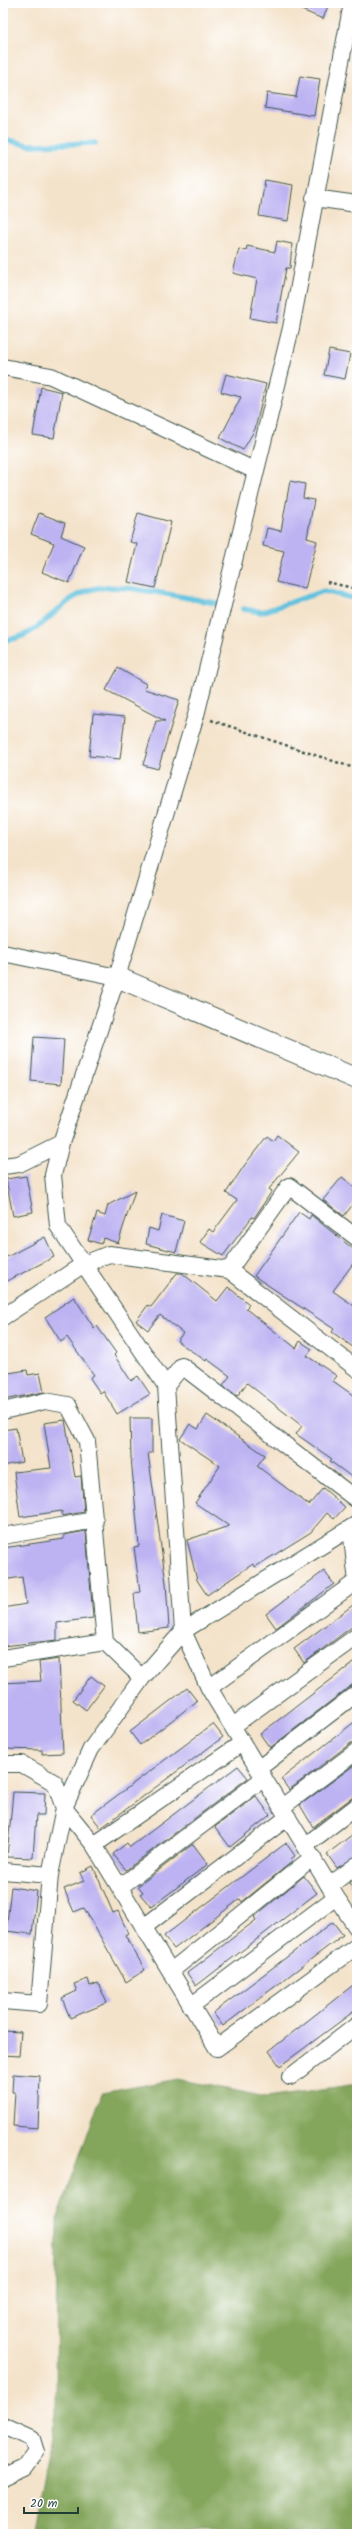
<svg xmlns="http://www.w3.org/2000/svg" width="360" height="2537" viewBox="0 0 360 2537" font-family="Kalam,sans-serif">
	<rect width="100%" height="100%" fill="#fff"/>
	<filter id="ink" filterUnits="userSpaceOnUse"><feTurbulence type="fractalNoise" baseFrequency=".025" numOctaves="2"/><feDisplacementMap in="SourceGraphic" scale="8" xChannelSelector="R" yChannelSelector="G"/><feConvolveMatrix kernelMatrix="1 2 1 2 8 2 1 2 1" color-interpolation-filters="sRGB"/></filter>
	<filter id="wash" filterUnits="userSpaceOnUse"><feTurbulence type="fractalNoise" baseFrequency=".012" numOctaves="4" result="noise"/><feDisplacementMap in="SourceGraphic" scale="16" xChannelSelector="R" yChannelSelector="G"/><feGaussianBlur stdDeviation="0.9" result="paint"/><feColorMatrix in="noise" values="0 0 0 0 0 0 0 0 0 0 0 0 0 0 0 0 0 1.4 0 .05"/><feComposite in="paint" operator="in"/></filter>
	<g filter="url(#wash)">
		<rect width="100%" height="100%" fill="#f4e3cb"/>
		<path fill="#84a65b" stroke="#527248" d="M 178,2079 L 266,2097 L 357,2084 L 357,2534 L 34,2534 L 56,2414 L 57,2220 L 102,2093 Z"/>
		<g fill="none" stroke-linecap="round" stroke-linejoin="round">
			<path stroke="#60c1de" stroke-width="5.5" d="M 3,139 L 29,145 L 95,143
				M 243,609 L 262,612 L 324,591 L 357,599
				M 3,640 C 41,640 58,597 93,589 C 120,582 190,599 220,604"/>
		</g>
		<g id="blocks">
			<path fill="#bdb3f2" d="M 285,3 L 329,3 L 323,19 Z
				M 300,76 L 320,79 L 314,116 L 265,108 L 267,93 L 296,97 Z
				M 265,180 L 293,185 L 288,221 L 259,216 Z
				M 277,241 L 292,244 L 290,268 L 286,268 L 276,323 L 250,318 L 257,279 L 233,273 L 239,249 L 246,251 L 247,246 L 275,252 Z
				M 329,350 L 350,354 L 345,379 L 324,375 Z
				M 226,374 L 266,384 L 255,429 L 243,450 L 220,438 L 241,397 L 221,392 Z
				M 41,387 L 62,392 L 54,438 L 33,435 Z
				M 290,481 L 305,484 L 303,498 L 314,500 L 307,538 L 317,541 L 305,589 L 276,582 L 284,551 L 263,546 L 267,528 L 281,531 Z
				M 39,513 L 65,523 L 61,536 L 84,546 L 69,583 L 42,572 L 54,543 L 31,534 Z
				M 138,513 L 171,522 L 155,588 L 128,582 L 137,544 L 130,542 Z
				M 118,668 L 146,684 L 144,689 L 179,700 L 158,769 L 143,765 L 156,721 L 165,721 L 106,690 Z
				M 93,714 L 125,717 L 120,759 L 89,756 Z
				M 34,1037 L 64,1039 L 61,1084 L 31,1081 Z
				M 277,1135 L 299,1152 L 269,1189 L 272,1191 L 254,1218 L 252,1217 L 223,1256 L 200,1242 L 209,1229 L 213,1232 L 237,1200 L 226,1193 L 244,1166 L 267,1136 L 273,1141 Z
				M 26,1176 L 33,1212 L 13,1216 L 6,1179 Z
				M 342,1177 L 357,1189 L 357,1199 L 344,1216 L 323,1200 Z
				M 135,1191 L 118,1243 L 103,1238 L 101,1244 L 88,1240 L 97,1213 L 105,1216 L 108,1205 Z
				M 299,1212 L 309,1219 L 311,1215 L 357,1252 L 357,1258 L 333,1291 L 357,1308 L 357,1350 L 332,1332 L 334,1329 L 254,1276 Z
				M 162,1215 L 184,1221 L 176,1252 L 146,1244 L 149,1228 L 158,1231 Z
				M 45,1237 L 54,1257 L 3,1283 L 3,1259 Z
				M 177,1273 L 182,1273 L 217,1301 L 228,1287 L 249,1304 L 246,1309 L 296,1348 L 300,1341 L 312,1349 L 307,1356 L 337,1376 L 333,1381 L 357,1398 L 357,1481 L 330,1461 L 332,1459 L 296,1434 L 302,1426 L 247,1383 L 237,1396 L 223,1385 L 230,1376 L 207,1359 L 206,1361 L 177,1341 L 183,1333 L 160,1315 L 148,1330 L 136,1321 L 148,1305 L 151,1307 Z
				M 74,1297 L 94,1328 L 97,1326 L 116,1353 L 114,1355 L 131,1381 L 138,1376 L 150,1394 L 117,1414 L 103,1391 L 100,1393 L 90,1378 L 94,1375 L 67,1337 L 61,1342 L 45,1317 Z
				M 27,1370 L 28,1375 L 40,1373 L 44,1392 L 3,1400 L 3,1374 Z
				M 207,1415 L 265,1455 L 257,1466 L 309,1505 L 323,1488 L 345,1507 L 334,1519 L 327,1513 L 311,1532 L 255,1567 L 253,1564 L 207,1595 L 197,1580 L 187,1540 L 229,1526 L 195,1503 L 220,1466 L 180,1439 L 190,1424 L 198,1429 Z
				M 130,1418 L 152,1418 L 152,1453 L 148,1453 L 166,1583 L 169,1628 L 138,1632 L 134,1593 L 140,1592 L 134,1547 L 139,1546 L 131,1457 Z
				M 65,1420 L 75,1477 L 81,1476 L 84,1512 L 62,1516 L 62,1511 L 20,1517 L 14,1472 L 51,1468 L 44,1423 Z
				M 16,1428 L 22,1462 L 3,1466 L 3,1430 Z
				M 86,1531 L 93,1618 L 57,1623 L 57,1640 L 3,1646 L 3,1608 L 26,1604 L 22,1577 L 3,1580 L 3,1548 L 64,1539 L 64,1535 Z
				M 324,1571 L 334,1584 L 276,1628 L 266,1614 Z
				M 357,1602 L 357,1623 L 304,1663 L 294,1649 Z
				M 59,1659 L 63,1753 L 42,1754 L 42,1750 L 3,1749 L 3,1683 L 41,1681 L 39,1662 Z
				M 357,1660 L 357,1681 L 270,1748 L 260,1734 Z
				M 91,1676 L 104,1686 L 86,1710 L 73,1700 Z
				M 187,1688 L 197,1701 L 140,1745 L 130,1732 Z
				M 357,1720 L 357,1742 L 351,1743 L 289,1790 L 281,1779 Z
				M 213,1724 L 223,1737 L 101,1828 L 91,1815 Z
				M 357,1763 L 357,1794 L 313,1827 L 300,1805 Z
				M 238,1766 L 248,1778 L 126,1870 L 113,1854 L 127,1843 L 130,1847 Z
				M 13,1792 L 45,1793 L 44,1815 L 36,1815 L 33,1858 L 7,1857 Z
				M 256,1796 L 270,1815 L 230,1847 L 215,1827 Z
				M 357,1831 L 357,1856 L 337,1868 L 327,1854 Z
				M 286,1843 L 295,1856 L 291,1859 L 293,1861 L 242,1902 L 240,1899 L 174,1949 L 164,1936 Z
				M 193,1844 L 208,1864 L 151,1907 L 140,1894 L 143,1892 L 138,1886 Z
				M 93,1866 L 113,1913 L 118,1911 L 128,1933 L 125,1935 L 145,1970 L 126,1982 L 84,1908 L 74,1912 L 64,1889 L 84,1881 L 80,1873 Z
				M 304,1876 L 317,1893 L 196,1986 L 187,1973 L 256,1920 L 254,1917 Z
				M 357,1877 L 357,1894 L 349,1883 Z
				M 11,1887 L 37,1891 L 32,1934 L 6,1931 Z
				M 333,1922 L 343,1935 L 223,2026 L 213,2013 Z
				M 88,1979 L 90,1986 L 98,1983 L 107,2003 L 70,2018 L 62,1998 L 77,1991 L 74,1984 Z
				M 357,1982 L 357,2009 L 280,2066 L 269,2051 Z
				M 3,2031 L 21,2032 L 19,2056 L 3,2055 Z
				M 13,2074 L 40,2076 L 38,2128 L 13,2126 L 15,2092 L 12,2092 Z"/>
		</g>
	</g>
	<g filter="url(#ink)">
		<use href="#blocks" fill-opacity="0" stroke="#3f564b" stroke-width="1"/>
		<g fill="none" stroke-linecap="round" stroke-linejoin="round">
			<g stroke="#3f564b" stroke-width="18">
				<path id="minor" d="M 352,3 L 291,328 L 196,715 L 117,977 L 61,1143 L 53,1175 L 58,1226 L 166,1386 L 183,1631 L 209,1688 L 336,1897 L 357,1928
					M 314,198 L 357,204
					M 3,367 L 51,376 L 256,471
					M 3,953 L 117,977
					M 3,1166 L 19,1164 L 61,1143
					M 357,1238 L 289,1186 L 229,1270 L 357,1369
					M 3,1317 L 84,1264 L 109,1254 L 229,1270
					M 166,1386 L 182,1366 L 357,1500
					M 3,1411 L 45,1401 L 68,1405 L 87,1441 L 105,1642 L 142,1678
					M 351,1529 L 357,1582
					M 3,1536 L 95,1520
					M 3,1658 L 105,1642
					M 209,1688 L 357,1581
					M 233,1726 L 357,1636
					M 3,1764 L 22,1764 L 55,1783 L 64,1808 L 94,1845 L 217,2048 L 357,1946
					M 258,1769 L 357,1693
					M 282,1807 L 357,1751
					M 94,1845 L 242,1743
					M 306,1845 L 357,1806
					M 3,1871 L 50,1875
					M 329,1886 L 357,1865
					M 120,1887 L 264,1778
					M 144,1927 L 288,1817
					M 171,1971 L 313,1857
					M 3,2001 L 39,2004 L 50,1875 L 64,1808 L 91,1749 L 142,1678 L 183,1631 L 357,1524
					M 191,2006 L 336,1897
					M 290,2077 L 357,2025
					M 3,2426 L 32,2439 L 36,2452 L 25,2467 L 3,2477"/>
			</g>
			<g stroke="#3f564b" stroke-width="22">
				<path id="tertiary" d="M 117,977 L 357,1079"/>
			</g>
			<path stroke="#3f564b" stroke-width="2.5" stroke-dasharray="3 3" stroke-linecap="butt" d="M 327,582 L 357,589
				M 211,720 L 357,769"/>
			<use href="#minor" stroke="#fff" stroke-width="16"/>
			<use href="#tertiary" stroke="#fff" stroke-width="20"/>
		</g>
	</g>
	<rect width="360" height="2537" fill="none" stroke="#fff" stroke-width="16"/>
	<path d="M24 2507v6h54v-6" fill="none" stroke="#1f3d34" stroke-width="2"/>
	<text x="30" y="2507" font-size="12" fill="#1f3d34" stroke="#ffffff" stroke-width="3" paint-order="stroke">20 m</text>
</svg>
